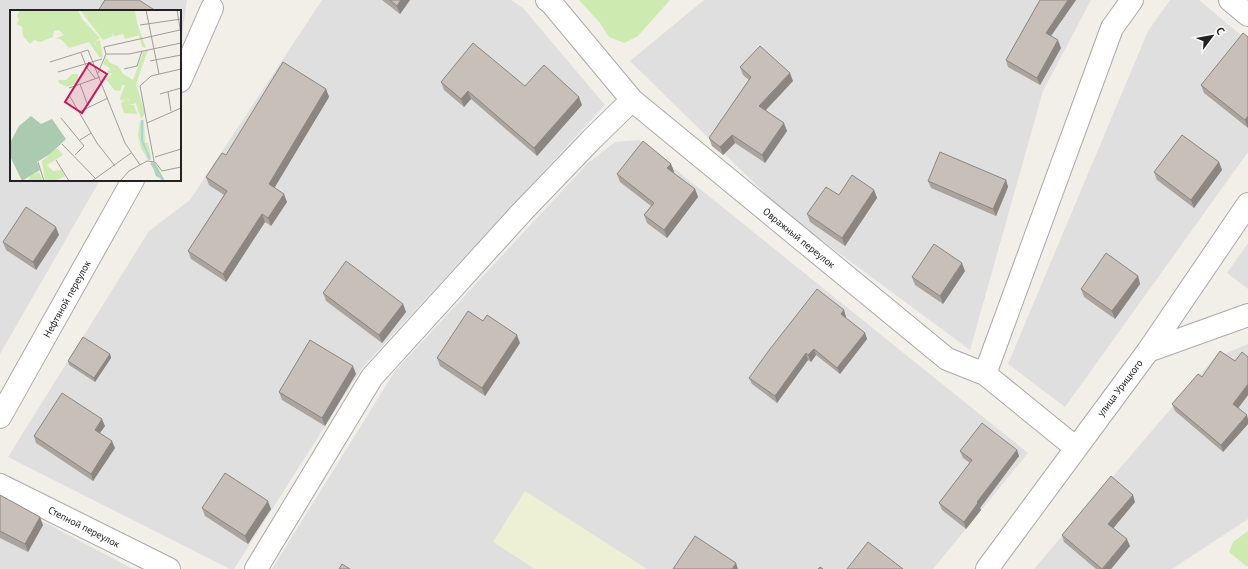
<svg xmlns="http://www.w3.org/2000/svg" width="1248" height="569" viewBox="0 0 1248 569" font-family="'PT Sans',sans-serif">
	<rect width="100%" height="100%" fill="#f2efe9"/>
	<path fill="#e0dfdf" d="M 0,0 L 187,0 L 182,36 L 180,40 L 180,11 L 11,11 L 11,180 L 100,180 L 0,354 Z
		M 322,0 L 511,0 L 523,8 L 605,105 L 362,368 L 234,569 L 230,569 L 8,457 L 149,231 L 190,200 Z
		M 704,0 L 1091,0 L 1043,91 L 970,350 L 785,213 L 630,61 Z
		M 1170,0 L 1199,0 L 1248,41 L 1248,152 L 1065,407 L 1008,364 L 1148,31 Z
		M 639,140 L 1028,453 L 933,569 L 272,569 L 395,371 L 587,164 L 615,142 Z
		M 1248,243 L 1248,289 L 1227,273 Z
		M 1248,344 L 1248,519 L 1172,569 L 1034,569 L 1214,358 Z
		M 2,500 L 133,569 L 0,569 L 0,503 Z"/>
	<path fill="#eef0d5" d="M 525,491 L 647,569 L 535,569 L 493,542 Z"/>
	<path fill="#cdebb0" d="M 579,0 L 670,0 L 638,36 L 624,43 L 609,37 L 600,23 Z
		M 1248,531 L 1248,566 L 1246,566 L 1229,552 L 1233,542 Z"/>
	<g fill="none" stroke-linecap="round" stroke-linejoin="round">
		<g stroke="#a9a9a9" stroke-width="24">
			<path id="minor" d="M 547,0 L 552,4 L 632,100 L 947,359 L 985,374 L 1076,448
				M 1230,0 L 1248,15
				M 180,81 L 212,8
				M 1148,351 L 1248,315
				M 985,374 L 1112,28 L 1132,0
				M 0,417 L 133,180
				M 0,485 L 169,569
				M 256,569 L 372,377 L 521,213 L 592,139 L 632,100
				M 987,569 L 1148,351 L 1248,204"/>
		</g>
		<use href="#minor" stroke="#fff" stroke-width="22"/>
	</g>
	<path fill="#aba49e" d="M 382,0 L 410,0 L 400,14 Z
		M 1040,0 L 1076,0 L 1051,36 L 1061,48 L 1040,85 L 1008,67 L 1006,60 Z
		M 1248,37 L 1248,128 L 1204,93 L 1201,85 Z
		M 740,67 L 793,81 L 766,110 L 787,131 L 765,163 L 735,143 L 723,155 L 712,146 L 709,138 L 749,80 L 743,75 Z
		M 441,82 L 525,86 L 582,105 L 537,156 L 471,99 L 464,107 L 444,90 Z
		M 326,89 L 329,97 L 274,188 L 287,202 L 271,226 L 265,222 L 226,282 L 191,259 L 188,251 L 224,195 L 209,185 L 206,177 L 226,155 Z
		M 1219,162 L 1222,170 L 1194,208 L 1157,180 L 1154,172 Z
		M 671,164 L 674,172 L 673,173 L 695,189 L 698,197 L 667,238 L 647,223 L 644,215 L 651,206 L 620,182 L 617,174 Z
		M 1006,180 L 1008,187 L 996,216 L 931,188 L 928,181 Z
		M 874,190 L 877,198 L 845,246 L 810,222 L 807,214 L 839,195 Z
		M 59,235 L 36,270 L 6,250 L 3,242 Z
		M 965,271 L 943,304 L 915,285 L 912,277 Z
		M 1138,276 L 1140,284 L 1115,319 L 1084,297 L 1081,289 Z
		M 323,293 L 403,304 L 406,312 L 382,343 L 326,301 Z
		M 844,310 L 846,317 L 845,317 L 865,333 L 867,339 L 840,374 L 816,355 L 811,362 L 808,360 L 777,403 L 752,384 L 749,378 Z
		M 520,343 L 485,396 L 440,366 L 437,358 Z
		M 110,354 L 111,358 L 95,382 L 69,365 L 68,361 Z
		M 356,374 L 325,426 L 282,400 L 279,392 Z
		M 1248,395 L 1238,408 L 1248,419 L 1248,424 L 1223,452 L 1175,411 L 1172,404 Z
		M 105,426 L 100,433 L 115,448 L 93,481 L 36,443 L 34,436 Z
		M 1017,450 L 1019,456 L 980,508 L 981,510 L 966,529 L 942,510 L 939,503 L 970,463 L 963,458 L 960,451 Z
		M 0,495 L 43,525 L 28,552 L 0,538 Z
		M 1135,502 L 1113,528 L 1130,546 L 1111,569 L 1096,569 L 1064,542 L 1062,535 Z
		M 202,508 L 271,509 L 248,544 L 205,516 Z"/>
	<path fill="#8b8681" d="M 401,0 L 410,0 L 400,14 L 397,6 Z
		M 1068,0 L 1076,0 L 1048,40 L 1046,33 Z
		M 1058,40 L 1061,48 L 1040,85 L 1037,78 Z
		M 790,73 L 793,81 L 762,114 L 759,106 Z
		M 326,89 L 329,97 L 272,192 L 269,184 Z
		M 468,91 L 471,99 L 464,107 L 461,99 Z
		M 579,97 L 582,105 L 537,156 L 534,148 Z
		M 1248,116 L 1248,128 L 1245,120 Z
		M 784,123 L 787,131 L 765,163 L 762,155 Z
		M 732,135 L 735,143 L 723,155 L 720,147 Z
		M 1219,162 L 1222,170 L 1194,208 L 1191,200 Z
		M 671,164 L 674,172 L 670,176 L 667,168 Z
		M 1006,180 L 1008,187 L 996,216 L 993,209 Z
		M 695,189 L 698,197 L 667,238 L 664,230 Z
		M 874,190 L 877,198 L 845,246 L 842,238 Z
		M 284,194 L 287,202 L 271,226 L 268,218 Z
		M 262,214 L 265,222 L 226,282 L 223,274 Z
		M 56,227 L 59,235 L 36,270 L 33,262 Z
		M 962,263 L 965,271 L 943,304 L 940,296 Z
		M 1138,276 L 1140,284 L 1115,319 L 1112,311 Z
		M 403,304 L 406,312 L 382,343 L 379,335 Z
		M 844,310 L 846,317 L 843,320 L 841,314 Z
		M 865,333 L 867,339 L 840,374 L 837,368 Z
		M 517,335 L 520,343 L 485,396 L 482,388 Z
		M 814,349 L 816,355 L 811,362 L 808,355 Z
		M 806,353 L 808,360 L 777,403 L 775,396 Z
		M 110,354 L 111,358 L 95,382 L 94,378 Z
		M 353,366 L 356,374 L 325,426 L 322,418 Z
		M 1248,384 L 1248,395 L 1236,411 L 1233,404 Z
		M 1247,415 L 1248,419 L 1248,424 L 1223,452 L 1221,445 Z
		M 102,419 L 105,426 L 97,437 L 95,430 Z
		M 112,441 L 115,448 L 93,481 L 91,474 Z
		M 1017,450 L 1019,456 L 980,508 L 981,510 L 966,529 L 964,522 L 977,502 Z
		M 1133,495 L 1135,502 L 1111,531 L 1108,524 Z
		M 268,501 L 271,509 L 248,544 L 245,536 Z
		M 40,517 L 43,525 L 28,552 L 25,544 Z
		M 1127,539 L 1130,546 L 1111,569 L 1103,569 Z
		M 736,563 L 738,569 L 732,569 Z"/>
	<path fill="#c7bfb8" stroke="#8b8681" d="M 105,0 L 139,0 L 156,11 L 98,11 Z
		M 390,0 L 401,0 L 397,6 Z
		M 1040,0 L 1068,0 L 1046,33 L 1058,40 L 1037,78 L 1006,60 Z
		M 1243,33 L 1248,37 L 1248,116 L 1245,120 L 1201,85 Z
		M 473,43 L 525,86 L 544,65 L 579,97 L 534,148 L 468,91 L 461,99 L 441,82 Z
		M 760,46 L 790,73 L 759,106 L 784,123 L 762,155 L 732,135 L 720,147 L 709,138 L 751,77 L 740,67 Z
		M 283,62 L 326,89 L 269,184 L 284,194 L 268,218 L 262,214 L 223,274 L 188,251 L 227,191 L 206,177 L 222,153 L 226,155 Z
		M 1182,135 L 1219,162 L 1191,200 L 1154,172 Z
		M 643,141 L 671,164 L 667,168 L 695,189 L 664,230 L 644,215 L 654,203 L 617,174 Z
		M 940,152 L 1006,180 L 993,209 L 928,181 Z
		M 852,175 L 874,190 L 842,238 L 807,214 L 826,187 L 839,195 Z
		M 26,207 L 56,227 L 33,262 L 3,242 Z
		M 934,244 L 962,263 L 940,296 L 912,277 Z
		M 1106,253 L 1138,276 L 1112,311 L 1081,289 Z
		M 346,261 L 403,304 L 379,335 L 323,293 Z
		M 817,289 L 844,310 L 841,314 L 865,333 L 837,368 L 814,349 L 808,355 L 806,353 L 775,396 L 749,378 L 770,349 Z
		M 468,311 L 483,321 L 487,315 L 517,335 L 482,388 L 437,358 Z
		M 83,337 L 110,354 L 94,378 L 68,361 Z
		M 310,340 L 353,366 L 322,418 L 279,392 Z
		M 1220,351 L 1235,361 L 1242,352 L 1248,357 L 1248,384 L 1233,404 L 1247,415 L 1221,445 L 1172,404 L 1198,374 L 1202,377 Z
		M 62,393 L 102,419 L 95,430 L 112,441 L 91,474 L 34,436 Z
		M 982,423 L 1017,450 L 977,502 L 978,503 L 964,522 L 939,503 L 972,460 L 960,451 Z
		M 225,473 L 268,501 L 245,536 L 202,508 Z
		M 1111,476 L 1133,495 L 1108,524 L 1127,539 L 1102,569 L 1062,535 Z
		M 0,495 L 40,517 L 25,544 L 0,531 Z
		M 695,536 L 736,563 L 732,569 L 673,569 Z
		M 868,542 L 903,569 L 847,569 Z
		M 342,564 L 350,569 L 339,569 Z
		M 820,567 L 823,569 L 818,569 Z"/>
	<g text-anchor="middle" dominant-baseline="central" stroke-width="3" stroke-linejoin="round" paint-order="stroke">
		<g font-size="10" fill="#222" stroke="#fff">
			<text transform="translate(799 238) rotate(39)">Овражный переулок</text>
			<text transform="translate(67 299) rotate(-61)">Нефтяной переулок</text>
			<text transform="translate(1120 388) rotate(-53)">улица Урицкого</text>
			<text transform="translate(84 527) rotate(27)">Степной переулок</text>
		</g>
	</g>
	<g transform="translate(10 10)">
		<rect width="171" height="171" fill="#f2efe9"/>
		<path d="M 10,0 L 68,0 L 72,9 L 90,28 L 84,33 L 86,36 L 85,32 L 90,30 L 93,47 L 90,48 L 79,32 L 59,38 L 52,30 L 46,28 L 54,25 L 49,20 L 44,21 L 43,27 L 30,32 L 24,30 L 20,34 L 13,26 L 12,17 L 7,14 L 9,9 L 7,6 ZM 70,0 L 125,0 L 127,13 L 136,38 L 132,37 L 129,25 L 115,29 L 113,24 L 105,26 L 102,23 L 103,26 L 93,30 ZM 138,40 L 126,74 L 135,103 L 131,109 L 126,93 L 120,95 L 124,95 L 127,104 L 114,103 L 111,93 L 117,88 L 120,93 L 118,88 L 111,91 L 110,88 L 115,75 L 112,75 L 110,81 L 104,80 L 96,69 L 103,63 L 96,64 L 100,58 L 93,54 L 96,47 L 100,53 L 108,56 L 113,64 L 123,70 L 133,42 ZM 62,64 L 68,64 L 68,73 L 57,77 L 49,73 L 48,70 L 56,70 ZM 134,110 L 135,133 L 138,133 L 141,147 L 138,150 L 131,138 L 128,125 L 130,111 ZM 47,138 L 53,145 L 37,155 L 43,161 L 51,160 L 55,166 L 45,171 L 35,171 L 32,151 ZM 29,162 L 33,171 L 18,171 L 20,166 Z" fill="#cdebb0"/>
		<path d="M 141,152 L 145,153 L 155,171 L 146,166 Z" fill="#add19e"/>
		<path d="M 21,106 L 31,114 L 42,109 L 56,129 L 40,144 L 27,152 L 30,160 L 12,171 L 0,146 L 0,133 L 9,116 Z" fill="#aacbaf"/>
		<path fill="none" stroke="#aad3df" stroke-width="2" d="M 132,110 L 132,130 L 140,150M 141,153 L 153,171"/>
		<path fill="none" stroke="#9f9d99" stroke-width="1" d="M 136,0 L 149,64M 167,0 L 171,24M 130,15 L 171,9M 71,43 L 77,58 L 85,68M 96,44 L 94,37 L 170,20M 96,44 L 119,44 L 171,33M 140,51 L 171,45M 40,52 L 78,40 L 115,133 L 130,155M 114,59 L 127,56 L 132,41M 48,62 L 92,49M 88,63 L 96,44M 70,74 L 78,96M 59,78 L 90,67M 158,82 L 161,101M 150,84 L 171,78M 59,85 L 87,133 L 105,156M 69,102 L 98,88M 51,108 L 74,136 L 65,145M 137,113 L 171,98M 70,130 L 81,123M 52,134 L 86,169M 145,147 L 171,139M 46,150 L 59,171M 144,151 L 130,76 L 141,66 L 171,59M 28,152 L 34,171M 82,171 L 121,143M 110,171 L 119,161 L 137,151 L 145,152 L 152,161 L 171,157"/>
		<path fill="#c2185b" fill-opacity="0.15" stroke="#c2185b" stroke-width="2" d="M 79,53 L 97,64 L 72,103 L 55,92 Z"/>
		<rect width="171" height="171" fill="none" stroke="#222" stroke-width="2"/>
	</g>
	<g transform="translate(1212 36) rotate(58)" stroke="#ffffff" stroke-width="3" paint-order="stroke">
	<path d="M0-3L7 15L0 10L-7 15Z" fill="#222222"/>
	<text y="-6" font-size="11" font-weight="bold" text-anchor="middle" fill="#222222">С</text>
	</g>
</svg>
